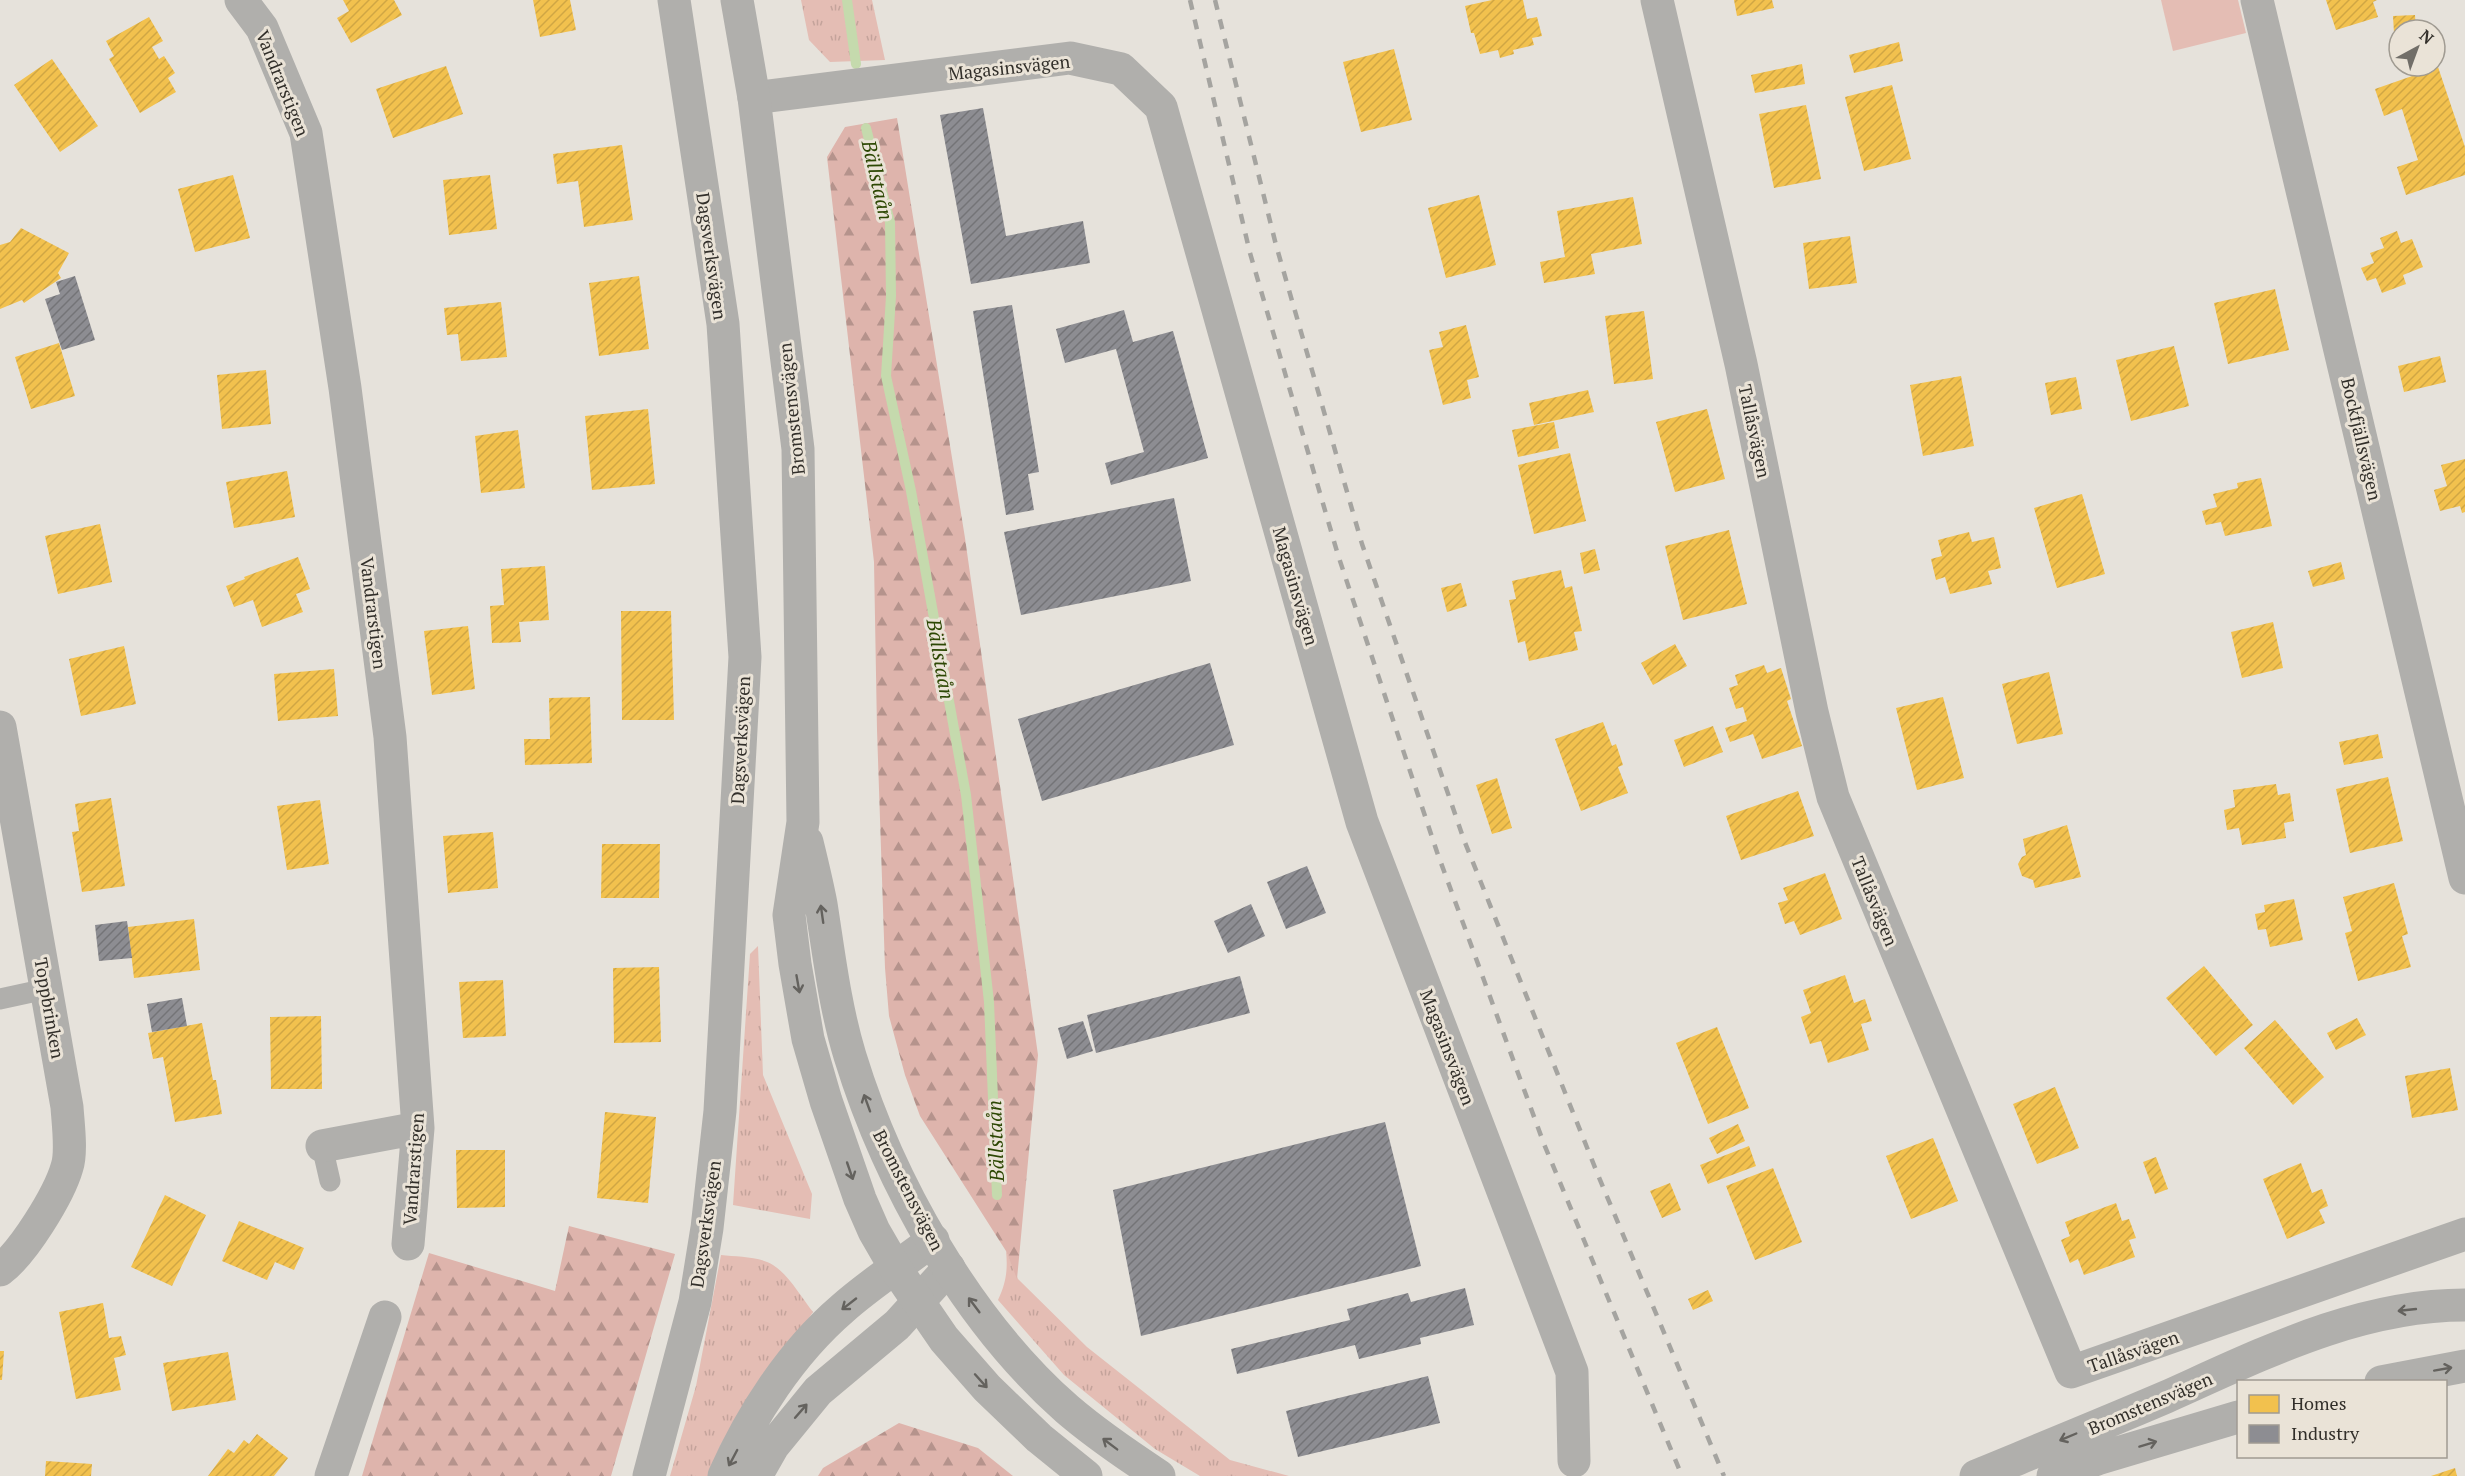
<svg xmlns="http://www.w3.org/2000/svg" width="2465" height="1476" viewBox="0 0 2465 1476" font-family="'PT Serif',serif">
	<defs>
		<pattern id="grass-tufts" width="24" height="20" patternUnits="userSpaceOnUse" patternTransform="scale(1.5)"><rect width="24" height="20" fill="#e4bdb4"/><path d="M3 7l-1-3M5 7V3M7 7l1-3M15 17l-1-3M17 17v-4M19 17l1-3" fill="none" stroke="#c4a39b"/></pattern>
		<pattern id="forest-firs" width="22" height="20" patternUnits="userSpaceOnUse" patternTransform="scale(1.5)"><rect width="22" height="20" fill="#deb4ac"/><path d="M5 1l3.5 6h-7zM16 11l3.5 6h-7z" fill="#b5938c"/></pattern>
		<pattern id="homes-hatch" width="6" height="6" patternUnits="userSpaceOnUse" patternTransform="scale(1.5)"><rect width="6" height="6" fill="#f2c14e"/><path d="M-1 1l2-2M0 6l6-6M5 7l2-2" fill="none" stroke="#d0a644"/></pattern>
		<pattern id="industry-hatch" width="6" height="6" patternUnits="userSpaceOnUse" patternTransform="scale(1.5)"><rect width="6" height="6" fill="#8d8d92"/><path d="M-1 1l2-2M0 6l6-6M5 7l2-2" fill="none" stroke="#747477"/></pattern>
	</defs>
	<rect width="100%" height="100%" fill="#e6e2db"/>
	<path fill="url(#grass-tufts)" d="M 801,0 L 872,0 L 885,60 L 830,62 L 809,40 Z
		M 758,946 L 763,1075 L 812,1194 L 810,1219 L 733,1205 L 750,954 Z
		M 1006,1251 L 1018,1279 L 1087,1347 L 1230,1460 L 1289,1476 L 1200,1476 L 1155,1449 L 1064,1375 L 998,1300 C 1006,1283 1008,1270 1006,1251 Z
		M 721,1255 C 737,1257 759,1256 773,1265 C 789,1275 801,1297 813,1312 L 721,1444 L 708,1476 L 670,1476 L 696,1386 Z"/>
	<path fill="url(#forest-firs)" d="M 897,118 L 965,538 L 1038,1055 L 1017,1279 L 1006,1251 L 920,1116 L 905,1075 L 889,1016 L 885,968 L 877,730 L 874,562 L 827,157 L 845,127 Z
		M 569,1226 L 675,1254 L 611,1476 L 362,1476 L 429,1253 L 555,1291 Z
		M 899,1423 L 978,1448 L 1013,1476 L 818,1476 L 823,1468 Z"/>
	<path fill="#e4bdb4" d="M 2161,0 L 2238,0 L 2246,33 L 2173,51 Z"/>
	<path fill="url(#homes-hatch)" d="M 343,0 L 394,0 L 402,15 L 351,43 L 337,18 L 349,11 Z
		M 533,0 L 570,0 L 576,30 L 540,37 Z
		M 1492,0 L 1523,0 L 1527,19 L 1537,17 L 1542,36 L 1532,38 L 1534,45 L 1513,50 L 1514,54 L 1500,58 L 1498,50 L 1480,54 L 1474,33 L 1471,33 L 1465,6 Z
		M 1734,0 L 1772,0 L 1774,8 L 1737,16 Z
		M 2326,0 L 2377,0 L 2373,2 L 2378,17 L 2336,30 Z
		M 2415,15 L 2416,30 L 2399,30 L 2399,33 L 2394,33 L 2393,16 Z
		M 149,17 L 163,41 L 152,47 L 159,59 L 164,56 L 175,73 L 168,78 L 176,92 L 140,113 L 109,59 L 114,56 L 106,41 Z
		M 1899,42 L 1903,61 L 1854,73 L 1849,55 Z
		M 1394,49 L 1412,120 L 1361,132 L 1343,62 Z
		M 52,59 L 98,126 L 60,152 L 14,85 Z
		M 1802,64 L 1805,84 L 1755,93 L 1751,75 Z
		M 446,66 L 463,114 L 393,138 L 376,89 Z
		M 2438,67 L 2465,147 L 2465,175 L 2406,195 L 2397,167 L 2418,160 L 2402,109 L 2384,116 L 2375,89 Z
		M 1892,85 L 1911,159 L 1864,171 L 1845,97 Z
		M 1806,105 L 1821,179 L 1774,188 L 1759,114 Z
		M 622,145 L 633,220 L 584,227 L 578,181 L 557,184 L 553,154 Z
		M 233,175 L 250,238 L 195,252 L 178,189 Z
		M 490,175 L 497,229 L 449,235 L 443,180 Z
		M 1479,195 L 1496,265 L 1446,278 L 1428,208 Z
		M 1633,197 L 1642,244 L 1591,254 L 1595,274 L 1544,283 L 1540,262 L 1565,257 L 1557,211 Z
		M 21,228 L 69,253 L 58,273 L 61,278 L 24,303 L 22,300 L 0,309 L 0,245 L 10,242 Z
		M 2397,231 L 2401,243 L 2412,239 L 2423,267 L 2403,275 L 2406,284 L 2382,293 L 2376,278 L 2367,281 L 2361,268 L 2374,263 L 2370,253 L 2384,248 L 2380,238 Z
		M 1850,236 L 1857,283 L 1809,289 L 1803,243 Z
		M 639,276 L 649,349 L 599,356 L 589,283 Z
		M 2275,289 L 2289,350 L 2228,364 L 2214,303 Z
		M 501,302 L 507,357 L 461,361 L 458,334 L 447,335 L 444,308 Z
		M 1644,311 L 1653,379 L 1614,384 L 1605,316 Z
		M 1466,325 L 1479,377 L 1467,380 L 1471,398 L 1443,405 L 1429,350 L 1443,347 L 1439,332 Z
		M 59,343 L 75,396 L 31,409 L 15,357 Z
		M 2174,346 L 2189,406 L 2131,421 L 2116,360 Z
		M 2440,356 L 2446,382 L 2404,392 L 2398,366 Z
		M 266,370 L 271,424 L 222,429 L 217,375 Z
		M 1961,376 L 1974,446 L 1923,456 L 1910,385 Z
		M 2076,377 L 2082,409 L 2051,415 L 2045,383 Z
		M 1588,390 L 1594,412 L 1534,425 L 1529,403 Z
		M 648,409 L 655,484 L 592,490 L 585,416 Z
		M 1707,409 L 1725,479 L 1675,492 L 1656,422 Z
		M 1554,422 L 1559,448 L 1518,457 L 1512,430 Z
		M 518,430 L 525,488 L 481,493 L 475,436 Z
		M 1570,453 L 1586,521 L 1534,534 L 1518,465 Z
		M 2465,459 L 2465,512 L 2462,513 L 2460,506 L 2440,511 L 2434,490 L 2447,486 L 2441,465 Z
		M 287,471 L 295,517 L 234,528 L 226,482 Z
		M 2261,478 L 2272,526 L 2225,536 L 2221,522 L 2206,525 L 2202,511 L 2217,507 L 2213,494 L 2238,488 L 2237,483 Z
		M 2082,494 L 2105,574 L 2057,588 L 2034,508 Z
		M 100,524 L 112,582 L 58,594 L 45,536 Z
		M 1729,530 L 1747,604 L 1683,620 L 1665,546 Z
		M 1969,532 L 1972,542 L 1994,537 L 2001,568 L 1988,571 L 1992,584 L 1950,594 L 1945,577 L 1936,580 L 1931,559 L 1942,556 L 1938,540 Z
		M 1595,549 L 1600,570 L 1584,574 L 1580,553 Z
		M 298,557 L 310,589 L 296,594 L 303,612 L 262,627 L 253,600 L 234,607 L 226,586 L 245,579 L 244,577 Z
		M 2341,562 L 2345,579 L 2313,587 L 2308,571 Z
		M 545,566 L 549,620 L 519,622 L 521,642 L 492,643 L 490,606 L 504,605 L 501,569 Z
		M 1561,570 L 1565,588 L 1572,586 L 1582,631 L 1574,632 L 1578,650 L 1529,661 L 1525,641 L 1518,643 L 1509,600 L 1516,599 L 1512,581 Z
		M 1461,583 L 1467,606 L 1447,612 L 1441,588 Z
		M 621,611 L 671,611 L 674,720 L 622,720 Z
		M 2273,622 L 2283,668 L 2242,678 L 2231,632 Z
		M 468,626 L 475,689 L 432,695 L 424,631 Z
		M 1675,644 L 1687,666 L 1653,685 L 1641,663 Z
		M 124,646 L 136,704 L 81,716 L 69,659 Z
		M 1764,665 L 1767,673 L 1781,668 L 1791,699 L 1787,701 L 1802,746 L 1762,759 L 1753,734 L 1730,742 L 1725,728 L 1747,721 L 1743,707 L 1736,709 L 1729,688 L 1738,685 L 1735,675 Z
		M 334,669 L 338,716 L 278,721 L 274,674 Z
		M 2049,672 L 2063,734 L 2017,744 L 2002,684 Z
		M 590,697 L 592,763 L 525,765 L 524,739 L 550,739 L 549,698 Z
		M 1943,697 L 1964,778 L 1917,790 L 1896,708 Z
		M 1603,722 L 1612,746 L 1616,744 L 1623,765 L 1618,767 L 1628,793 L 1581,811 L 1555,739 Z
		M 1713,726 L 1723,752 L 1684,767 L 1674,740 Z
		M 2378,734 L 2383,758 L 2344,765 L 2339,742 Z
		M 2388,777 L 2403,841 L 2350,853 L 2336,789 Z
		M 1497,778 L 1512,828 L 1492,834 L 1476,785 Z
		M 2276,784 L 2278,795 L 2290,793 L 2294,821 L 2284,823 L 2286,838 L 2242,845 L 2239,828 L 2227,830 L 2224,810 L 2235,807 L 2233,790 Z
		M 1798,791 L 1814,836 L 1741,860 L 1726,816 Z
		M 111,798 L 125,886 L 82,892 L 72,832 L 79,831 L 75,804 Z
		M 320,800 L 329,864 L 287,870 L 277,806 Z
		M 2067,825 L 2081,877 L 2035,888 L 2033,880 L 2022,876 L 2018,864 L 2022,857 L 2026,855 L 2023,839 Z
		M 493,832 L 498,888 L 448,893 L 443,836 Z
		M 602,844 L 660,844 L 659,898 L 601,898 Z
		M 1825,873 L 1842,919 L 1800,935 L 1794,921 L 1785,924 L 1778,903 L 1788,900 L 1783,888 Z
		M 2394,883 L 2408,934 L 2402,936 L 2411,967 L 2358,981 L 2345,933 L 2352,931 L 2343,897 Z
		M 2294,899 L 2303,940 L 2270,947 L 2266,929 L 2258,930 L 2255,914 L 2265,912 L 2264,905 Z
		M 194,919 L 200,970 L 134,978 L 128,927 Z
		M 2204,966 L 2253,1025 L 2216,1056 L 2166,998 Z
		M 659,967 L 661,1042 L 614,1043 L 613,968 Z
		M 1845,975 L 1854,1003 L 1865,999 L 1872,1021 L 1861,1024 L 1869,1050 L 1828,1063 L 1821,1041 L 1810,1044 L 1801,1017 L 1811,1013 L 1803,990 Z
		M 503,980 L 506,1036 L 463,1038 L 459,982 Z
		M 321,1016 L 322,1089 L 271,1089 L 270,1017 Z
		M 2357,1018 L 2366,1035 L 2336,1050 L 2327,1033 Z
		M 2275,1020 L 2324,1077 L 2293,1105 L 2244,1048 Z
		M 202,1023 L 213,1080 L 216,1080 L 222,1114 L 175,1122 L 163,1057 L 153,1059 L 148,1033 Z
		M 1717,1027 L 1749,1108 L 1708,1124 L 1676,1043 Z
		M 2450,1068 L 2458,1110 L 2412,1118 L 2405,1076 Z
		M 2055,1087 L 2079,1148 L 2037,1164 L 2013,1104 Z
		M 605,1112 L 656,1117 L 648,1203 L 597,1198 Z
		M 1738,1124 L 1745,1141 L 1717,1154 L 1709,1138 Z
		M 1933,1138 L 1958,1201 L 1911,1219 L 1886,1156 Z
		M 1749,1146 L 1756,1166 L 1708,1184 L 1700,1165 Z
		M 456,1150 L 505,1150 L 505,1207 L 457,1208 Z
		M 2156,1157 L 2168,1189 L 2155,1194 L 2143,1162 Z
		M 2301,1163 L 2312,1193 L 2322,1189 L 2328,1206 L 2319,1210 L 2325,1223 L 2287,1239 L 2263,1179 Z
		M 1773,1168 L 1802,1242 L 1755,1260 L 1726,1186 Z
		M 1670,1183 L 1681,1210 L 1662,1218 L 1650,1191 Z
		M 165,1195 L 206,1215 L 172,1286 L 131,1267 Z
		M 2116,1203 L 2122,1221 L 2129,1219 L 2136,1238 L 2129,1240 L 2135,1257 L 2084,1275 L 2078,1259 L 2070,1263 L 2061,1240 L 2070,1236 L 2065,1222 Z
		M 239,1221 L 304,1248 L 294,1270 L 275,1262 L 267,1280 L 222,1261 Z
		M 1708,1290 L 1713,1301 L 1693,1310 L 1688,1299 Z
		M 103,1303 L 109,1338 L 121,1336 L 126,1355 L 114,1358 L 121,1390 L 76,1399 L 59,1312 Z
		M 0,1351 L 4,1351 L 2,1380 L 0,1380 Z
		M 228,1352 L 236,1400 L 172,1411 L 163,1363 Z
		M 257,1434 L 288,1458 L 274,1476 L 208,1476 L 228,1449 L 234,1453 L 244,1440 L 249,1444 Z
		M 46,1461 L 92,1464 L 91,1476 L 45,1476 Z
		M 2455,1468 L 2457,1476 L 2431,1476 Z"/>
	<path fill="url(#industry-hatch)" d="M 983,108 L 1006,236 L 1083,221 L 1090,263 L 971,284 L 940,115 Z
		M 75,276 L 95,340 L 62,350 L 45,299 L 60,294 L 56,282 Z
		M 1012,305 L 1039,472 L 1028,474 L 1034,510 L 1006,515 L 973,311 Z
		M 1124,310 L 1133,342 L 1173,331 L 1208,458 L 1111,485 L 1105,463 L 1144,452 L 1116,349 L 1065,363 L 1056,329 Z
		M 1174,498 L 1191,581 L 1021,615 L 1004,532 Z
		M 1210,663 L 1234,745 L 1042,801 L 1018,719 Z
		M 1307,866 L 1326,913 L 1286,929 L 1267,882 Z
		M 1251,904 L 1265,936 L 1228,953 L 1214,921 Z
		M 127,921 L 132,958 L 99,961 L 95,925 Z
		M 1240,976 L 1250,1013 L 1096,1053 L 1087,1015 Z
		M 182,998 L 187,1026 L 152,1032 L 147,1004 Z
		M 1083,1021 L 1093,1051 L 1067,1059 L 1058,1028 Z
		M 1385,1122 L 1421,1266 L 1141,1336 L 1113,1190 Z
		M 1465,1288 L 1474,1325 L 1420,1338 L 1421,1344 L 1359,1359 L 1355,1345 L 1237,1374 L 1231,1349 L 1350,1320 L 1347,1309 L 1408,1293 L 1411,1302 Z
		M 1428,1376 L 1440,1423 L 1298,1457 L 1286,1411 Z"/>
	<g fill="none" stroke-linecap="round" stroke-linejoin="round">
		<path stroke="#c5daad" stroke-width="10" d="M 847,0 L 856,64
			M 866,128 L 890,222 L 891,296 L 886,376 L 911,491 L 966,795 L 989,1002 L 997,1195"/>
		<path stroke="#b0afac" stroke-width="21" d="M 0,999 L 46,989
			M 322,1146 L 330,1181"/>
		<path stroke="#b0afac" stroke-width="33" d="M 241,0 L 262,28 L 306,133 L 345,388 L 390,737 L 418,1128 L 408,1244
			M 1657,0 L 1741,364 L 1812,712 L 1833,797 L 2071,1372 L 2465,1234
			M 2257,0 L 2465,878
			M 754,98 L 1070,58 L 1121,69 L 1161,107 L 1362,822 L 1572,1372 L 1574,1461
			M 0,727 L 67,1107 C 68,1123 72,1152 67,1167 C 59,1195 23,1253 0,1270
			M 322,1146 L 418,1128
			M 331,1476 L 385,1317
			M 649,1476 L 695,1302 L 707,1228 L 720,1111 L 745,657 L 723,324 L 674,0
			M 724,1476 C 751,1415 791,1353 842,1309 C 870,1284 903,1263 933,1240
			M 756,1476 L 773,1446 L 818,1391 L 897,1325 L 949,1268"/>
		<path stroke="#b0afac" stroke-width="33" d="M 737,0 L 754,98 L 798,449 L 803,822 L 789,915 L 795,964 L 808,1039 L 826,1101 L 860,1199 L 874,1231 L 896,1269 L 944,1339 L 987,1388 L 1039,1438 L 1086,1476
			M 807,842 C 812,863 817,883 821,904 C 829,955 835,1007 850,1056 C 889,1183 967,1321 1067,1409 C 1096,1434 1127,1455 1159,1476
			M 2381,1382 L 2465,1366
			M 1976,1476 C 2039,1450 2103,1424 2166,1397 C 2262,1354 2358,1305 2465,1305
			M 2053,1476 L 2097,1459 L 2238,1417"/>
		<path stroke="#a5a4a0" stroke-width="4.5" stroke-dasharray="10 10" stroke-linecap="butt" d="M 1190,0 L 1250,253 L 1338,555 L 1437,852 L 1544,1144 L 1682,1476
			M 1215,0 L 1276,245 L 1362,544 L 1464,840 L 1598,1175 L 1724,1476"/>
	</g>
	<defs><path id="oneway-shaft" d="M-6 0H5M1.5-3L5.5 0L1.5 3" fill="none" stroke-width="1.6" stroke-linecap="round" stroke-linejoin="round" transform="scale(1.5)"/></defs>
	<g stroke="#64625e">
		<use href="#oneway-shaft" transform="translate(822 914) rotate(-98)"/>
		<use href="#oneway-shaft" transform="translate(798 984) rotate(80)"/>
		<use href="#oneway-shaft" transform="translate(867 1103) rotate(-110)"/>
		<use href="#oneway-shaft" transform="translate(850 1171) rotate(71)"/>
		<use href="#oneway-shaft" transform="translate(849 1304) rotate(142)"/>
		<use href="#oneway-shaft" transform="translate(974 1305) rotate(-127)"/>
		<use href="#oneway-shaft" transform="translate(2407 1310) rotate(174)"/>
		<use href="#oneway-shaft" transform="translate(2443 1369) rotate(-10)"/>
		<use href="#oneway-shaft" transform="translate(981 1381) rotate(48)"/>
		<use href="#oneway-shaft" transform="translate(801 1411) rotate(-49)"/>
		<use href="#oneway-shaft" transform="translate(2068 1437) rotate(157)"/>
		<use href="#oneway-shaft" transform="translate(1110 1444) rotate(-143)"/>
		<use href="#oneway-shaft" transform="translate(2148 1444) rotate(-17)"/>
		<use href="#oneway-shaft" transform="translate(733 1458) rotate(118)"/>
	</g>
	<g text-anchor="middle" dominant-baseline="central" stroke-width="6" stroke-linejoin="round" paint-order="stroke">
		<g font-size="18" fill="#322f2a" stroke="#eae3d7">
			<text transform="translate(1009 67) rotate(-6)">Magasinsvägen</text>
			<text transform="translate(283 83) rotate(68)">Vandrarstigen</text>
			<text transform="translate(712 256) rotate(82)">Dagsverksvägen</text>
			<text transform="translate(791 409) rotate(-96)">Bromstensvägen</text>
			<text transform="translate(1755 431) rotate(78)">Tallåsvägen</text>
			<text transform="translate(2362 439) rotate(77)">Bockfjällsvägen</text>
			<text transform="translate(1296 586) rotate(74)">Magasinsvägen</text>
			<text transform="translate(374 613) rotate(83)">Vandrarstigen</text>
			<text transform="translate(740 740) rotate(-87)">Dagsverksvägen</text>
			<text transform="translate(1875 901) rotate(68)">Tallåsvägen</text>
			<text transform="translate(50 1008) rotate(80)">Toppbrinken</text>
			<text transform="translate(1448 1047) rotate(69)">Magasinsvägen</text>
			<text transform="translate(413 1169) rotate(-86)">Vandrarstigen</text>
			<text transform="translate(909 1190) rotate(63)">Bromstensvägen</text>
			<text transform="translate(705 1224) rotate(-82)">Dagsverksvägen</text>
			<text transform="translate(2133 1351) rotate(-19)">Tallåsvägen</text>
			<text transform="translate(2150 1403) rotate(-23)">Bromstensvägen</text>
		</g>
		<g font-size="20" font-style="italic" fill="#2c4703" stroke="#eae3d7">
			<text transform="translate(878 180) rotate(77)">Bällstaån</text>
			<text transform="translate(941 659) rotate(80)">Bällstaån</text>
			<text transform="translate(995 1141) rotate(-92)">Bällstaån</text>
		</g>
	</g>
	<rect x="2237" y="1380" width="210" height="78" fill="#eae3d7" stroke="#a09b92" stroke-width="1.5"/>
	<rect x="2249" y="1395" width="30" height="18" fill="#f2c14e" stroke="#a09b92" stroke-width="1.5"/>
	<text x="2291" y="1410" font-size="18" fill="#322f2a">Homes</text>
	<rect x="2249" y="1425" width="30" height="18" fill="#8d8d92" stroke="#a09b92" stroke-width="1.5"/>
	<text x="2291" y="1440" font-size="18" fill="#322f2a">Industry</text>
	<g transform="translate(2417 48) rotate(41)"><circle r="28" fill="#eae3d7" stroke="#a09b92" stroke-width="1.5"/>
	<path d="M0-4.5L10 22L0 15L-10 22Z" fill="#716e68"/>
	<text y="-9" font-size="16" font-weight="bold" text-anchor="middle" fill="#322f2a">N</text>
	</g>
</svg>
